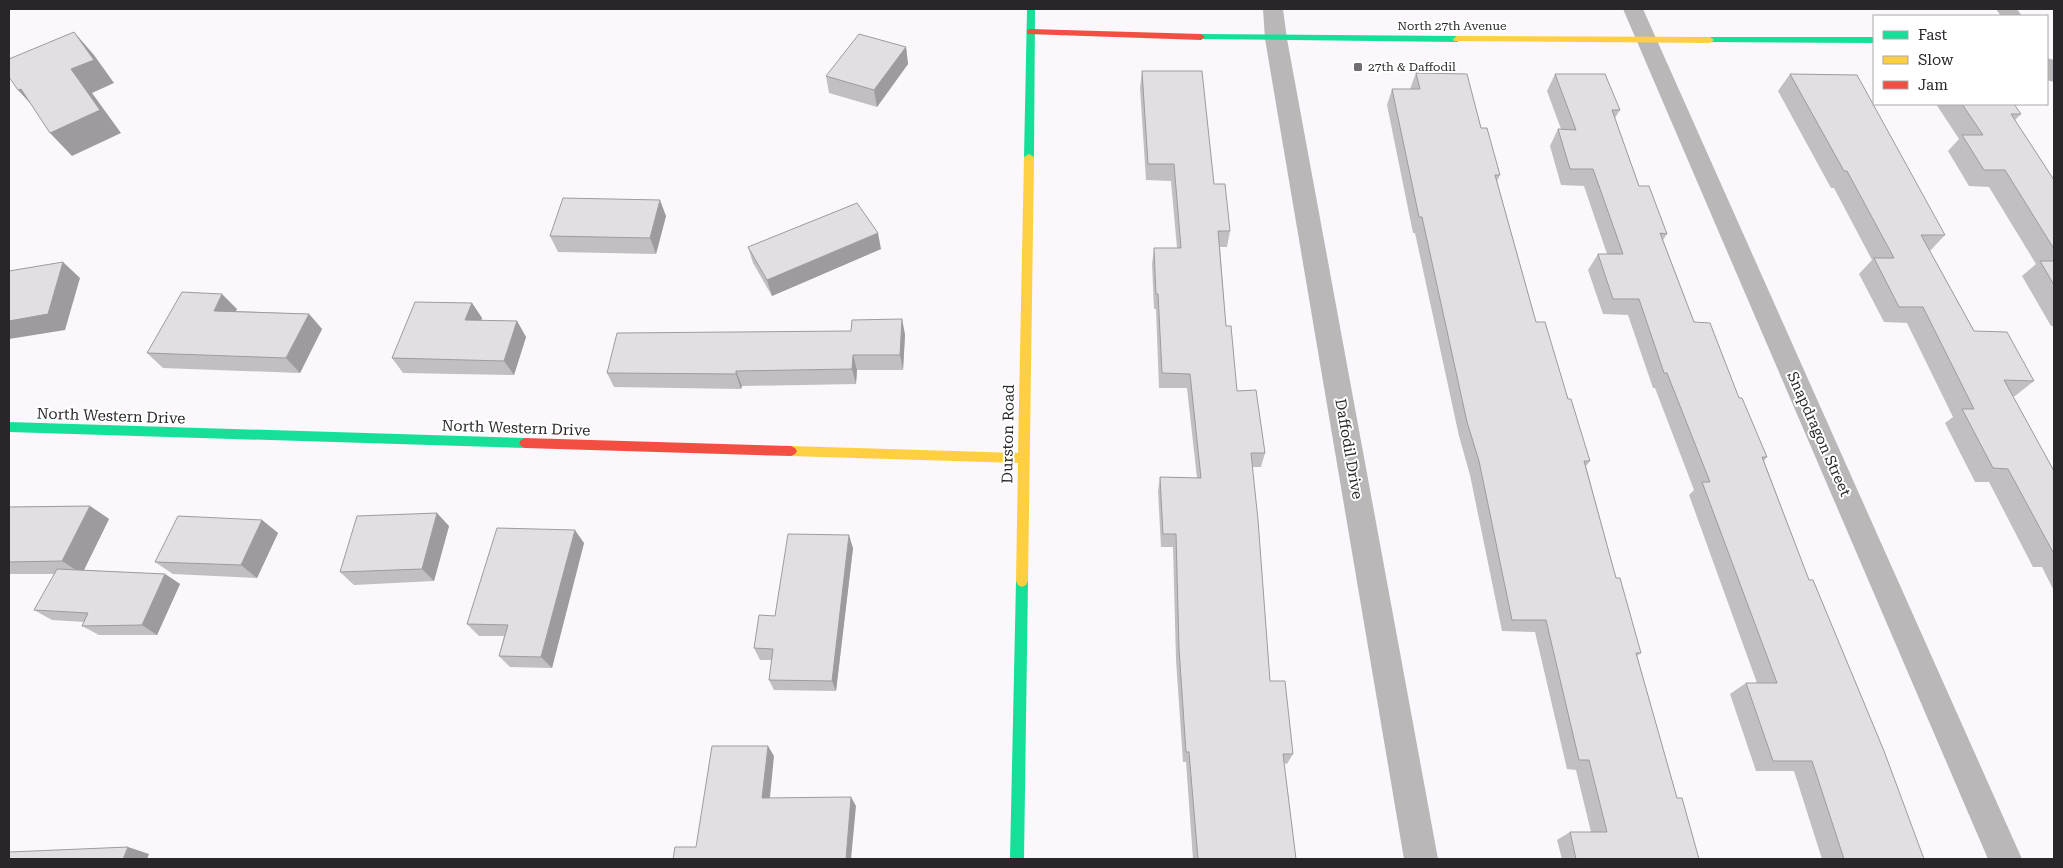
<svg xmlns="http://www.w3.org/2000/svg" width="2063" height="868" viewBox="0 0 2063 868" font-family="'Roboto Serif',serif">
	<rect width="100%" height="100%" fill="#fbf7fc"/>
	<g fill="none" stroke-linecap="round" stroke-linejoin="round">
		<path fill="#b9b7b7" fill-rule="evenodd" d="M 1263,9 L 1283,9 L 1287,39 L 1438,859 L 1404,859 L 1265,39 Z
			M 1623,9 L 1643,9 L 2022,859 L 1988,859 Z
			M 1996,9 L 2017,9 L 2022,16 L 2001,16 Z
			M 2047,58 L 2054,60 L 2054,82 L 2047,80 Z"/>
		<path fill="#16e098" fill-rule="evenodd" d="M 1027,9 L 1035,9 L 1034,157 L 1029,160 L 1024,157 Z
			M 1201,34 L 1457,36 L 1461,39 L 1457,42 L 1198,39 L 1198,35 Z
			M 1710,37 L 1874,37 L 1874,43 L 1707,42 L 1706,40 Z
			M 9,422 L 525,438 L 529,440 L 531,443 L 529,446 L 525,448 L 9,432 Z
			M 1022,575 L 1026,577 L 1028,581 L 1024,859 L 1010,859 L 1016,581 L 1018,577 Z"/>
		<path fill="#ffcf43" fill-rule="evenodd" d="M 1457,36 L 1710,37 L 1714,40 L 1710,43 L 1454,41 L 1453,39 Z
			M 1029,154 L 1034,157 L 1028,581 L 1026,585 L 1022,587 L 1018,585 L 1016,581 L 1018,463 L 791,456 L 787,454 L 785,451 L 787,448 L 791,446 L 1018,453 L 1024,157 Z"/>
		<path fill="#f24e42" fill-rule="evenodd" d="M 1030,29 L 1201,34 L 1205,37 L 1201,40 L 1027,34 L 1027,30 Z
			M 525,438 L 791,446 L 795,448 L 797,451 L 795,454 L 791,456 L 525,448 L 521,446 L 519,443 L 521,440 Z"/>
	</g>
	<path fill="#c2bfc3" d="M 906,47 L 908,64 L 877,107 L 829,93 L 826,76 Z
		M 1142,71 L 1214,184 L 1230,231 L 1227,247 L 1220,247 L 1226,326 L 1237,391 L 1265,453 L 1261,467 L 1252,467 L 1270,681 L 1293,754 L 1287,764 L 1284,763 L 1296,859 L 1193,859 L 1186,762 L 1183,762 L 1176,660 L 1173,547 L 1161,547 L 1158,491 L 1160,477 L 1197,478 L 1187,388 L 1159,388 L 1156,309 L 1154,309 L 1152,264 L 1154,248 L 1177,248 L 1171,181 L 1146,180 L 1140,88 Z
		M 1416,73 L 1481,128 L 1500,175 L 1497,181 L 1536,322 L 1568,399 L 1590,461 L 1586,466 L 1616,578 L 1641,653 L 1637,656 L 1677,798 L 1699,859 L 1562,859 L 1557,840 L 1570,832 L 1591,832 L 1576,770 L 1567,769 L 1535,632 L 1502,631 L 1470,475 L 1459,436 L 1415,233 L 1413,233 L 1387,105 L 1392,89 L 1410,89 Z
		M 1555,74 L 1620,110 L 1615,118 L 1639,186 L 1667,234 L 1663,240 L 1694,322 L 1739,398 L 1767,457 L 1764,461 L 1809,580 L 1924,859 L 1822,859 L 1794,771 L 1756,771 L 1730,694 L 1746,683 L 1757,683 L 1689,495 L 1694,490 L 1655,388 L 1653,388 L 1628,315 L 1603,314 L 1588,270 L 1598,254 L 1607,254 L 1584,186 L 1561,185 L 1550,146 L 1558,129 L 1561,129 L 1547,91 Z
		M 1790,74 L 1945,235 L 1930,251 L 1974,331 L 2034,381 L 2015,396 L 2013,396 L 2054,471 L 2054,591 L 2042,567 L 2033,567 L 1989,482 L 1975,482 L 1945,423 L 1953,417 L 1907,323 L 1884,322 L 1859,274 L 1872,260 L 1834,188 L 1831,188 L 1778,91 Z
		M 1936,104 L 2014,104 L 2021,114 L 2015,120 L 2054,180 L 2054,326 L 2051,326 L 2022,276 L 2036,264 L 1989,187 L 1969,186 L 1948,151 L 1959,139 Z
		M 666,216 L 656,254 L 558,252 L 550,236 Z
		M 748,247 L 881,249 L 772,296 L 753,263 Z
		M 472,303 L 482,318 L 481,321 L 517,321 L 526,337 L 514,375 L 403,373 L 392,358 Z
		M 237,309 L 236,311 L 309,314 L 322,329 L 300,373 L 163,368 L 147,353 Z
		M 902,319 L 905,335 L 903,370 L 857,370 L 856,384 L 742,386 L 741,389 L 614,387 L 607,373 L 851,331 Z
		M 90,506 L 109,519 L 84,570 L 165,574 L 180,584 L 157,635 L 99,635 L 82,626 L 84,622 L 52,620 L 34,610 L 55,574 L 9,574 L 9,507 Z
		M 262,520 L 278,533 L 257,578 L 173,574 L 155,562 Z
		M 449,526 L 434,581 L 354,585 L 340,572 Z
		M 584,543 L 552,668 L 510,667 L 499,656 L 504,636 L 479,636 L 467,624 Z
		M 853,548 L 836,691 L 774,690 L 769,680 L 772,660 L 760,660 L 754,648 L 775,616 Z"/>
	<path fill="#9e9b9f" d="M 74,32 L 94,55 L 114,83 L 92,93 L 121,133 L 72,156 L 50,133 L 71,69 Z
		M 906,47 L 908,64 L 877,107 L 874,90 Z
		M 21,89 L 40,114 L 18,90 Z
		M 660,200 L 666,216 L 656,254 L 650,238 Z
		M 878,233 L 881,249 L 772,296 L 767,280 Z
		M 63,262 L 80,278 L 65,330 L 9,339 L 9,321 Z
		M 222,294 L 237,309 L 228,326 L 214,311 Z
		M 472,303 L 482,318 L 476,336 L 465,320 Z
		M 309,314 L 322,329 L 300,373 L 286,358 Z
		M 902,319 L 905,335 L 903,370 L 900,355 Z
		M 517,321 L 526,337 L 514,375 L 504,361 Z
		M 853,355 L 857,370 L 856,384 L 852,369 Z
		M 736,371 L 742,386 L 741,389 L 736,374 Z
		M 90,506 L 109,519 L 82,574 L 62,561 Z
		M 437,513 L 449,526 L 434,581 L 422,569 Z
		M 262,520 L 278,533 L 257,578 L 241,565 Z
		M 575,530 L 584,543 L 552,668 L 541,657 Z
		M 849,535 L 853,548 L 836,691 L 832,681 Z
		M 165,574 L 180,584 L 157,635 L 142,625 Z
		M 768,746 L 774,756 L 769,807 L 762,798 Z
		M 851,797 L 856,806 L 851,859 L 846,859 Z
		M 128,847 L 149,854 L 147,859 L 123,859 Z"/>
	<path fill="#e2dee3" stroke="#9e9b9f" d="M 74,32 L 94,60 L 71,69 L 100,110 L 50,133 L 21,89 L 18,90 L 9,77 L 9,59 Z
		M 859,34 L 906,47 L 874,90 L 826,76 Z
		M 1142,71 L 1202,71 L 1214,184 L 1225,184 L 1230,231 L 1218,231 L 1226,326 L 1231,326 L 1237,391 L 1256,390 L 1265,453 L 1251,453 L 1258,520 L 1270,681 L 1285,681 L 1293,754 L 1283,754 L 1296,859 L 1198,859 L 1189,752 L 1186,752 L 1179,649 L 1176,534 L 1163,534 L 1160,477 L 1201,478 L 1190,374 L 1162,373 L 1158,294 L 1156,294 L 1154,248 L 1181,248 L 1174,164 L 1148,164 Z
		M 1416,73 L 1467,74 L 1481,128 L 1487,128 L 1500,175 L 1495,175 L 1536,322 L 1545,322 L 1568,399 L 1571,399 L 1590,461 L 1584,461 L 1616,578 L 1620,578 L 1641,653 L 1636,653 L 1677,798 L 1682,798 L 1699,859 L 1576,859 L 1570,832 L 1607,832 L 1589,760 L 1579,760 L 1546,620 L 1512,620 L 1479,461 L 1467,422 L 1422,217 L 1419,217 L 1392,89 L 1420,89 Z
		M 1555,74 L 1605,74 L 1620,110 L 1612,110 L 1639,186 L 1649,186 L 1667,234 L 1660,233 L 1694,322 L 1710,323 L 1739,398 L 1742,398 L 1767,457 L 1762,457 L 1809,580 L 1813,580 L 1884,751 L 1924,859 L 1844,859 L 1812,761 L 1773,761 L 1746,683 L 1777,683 L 1702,482 L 1710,482 L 1667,373 L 1664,373 L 1639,299 L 1613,299 L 1598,254 L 1623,254 L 1593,169 L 1570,169 L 1558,129 L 1576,130 Z
		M 1790,74 L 1857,75 L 1945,235 L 1921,235 L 1974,331 L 2007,332 L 2034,381 L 2004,380 L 2054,471 L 2054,554 L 2008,469 L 1993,468 L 1962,409 L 1974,409 L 1923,307 L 1899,307 L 1874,258 L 1894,258 L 1847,171 L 1844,171 Z
		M 1962,104 L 2014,104 L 2021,114 L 2011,114 L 2054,180 L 2054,249 L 2005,170 L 1984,170 L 1962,135 L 1983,135 Z
		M 563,198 L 660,200 L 650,238 L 550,236 Z
		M 857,203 L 878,233 L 767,280 L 748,247 Z
		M 2040,261 L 2054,261 L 2054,285 Z
		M 63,262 L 48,314 L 9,321 L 9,271 Z
		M 182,292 L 222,294 L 214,311 L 309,314 L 286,358 L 147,353 Z
		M 415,302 L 472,303 L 465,320 L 517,321 L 504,361 L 392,358 Z
		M 902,319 L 900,355 L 853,355 L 852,369 L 736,371 L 736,374 L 607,373 L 617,333 L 851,331 L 852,320 Z
		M 90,506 L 62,561 L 9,562 L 9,507 Z
		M 437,513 L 422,569 L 340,572 L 357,516 Z
		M 178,516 L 262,520 L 241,565 L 155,562 Z
		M 497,528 L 575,530 L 541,657 L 499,656 L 508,625 L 467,624 Z
		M 788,534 L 849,535 L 832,681 L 769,680 L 773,649 L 754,648 L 759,615 L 775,616 Z
		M 57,569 L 165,574 L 142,625 L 82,626 L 88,613 L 34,610 Z
		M 712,746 L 768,746 L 762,798 L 851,797 L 846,859 L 673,859 L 675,847 L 696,847 Z
		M 128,847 L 123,859 L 9,859 L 9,852 Z"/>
	<rect fill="#726e74" stroke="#fff" stroke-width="2" x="1353" y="62" width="10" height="10" rx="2.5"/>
	<g text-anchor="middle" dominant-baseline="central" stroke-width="4" stroke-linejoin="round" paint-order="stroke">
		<g font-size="12" fill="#29252a" stroke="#fff">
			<text x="1452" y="26">North 27th Avenue</text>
		</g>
		<g font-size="12" fill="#29252a" stroke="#fff" text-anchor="start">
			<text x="1368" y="67">27th &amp; Daffodil</text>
		</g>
		<g font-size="15" fill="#29252a" stroke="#fff">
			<text transform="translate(111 416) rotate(2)">North Western Drive</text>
			<text transform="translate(516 428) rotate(2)">North Western Drive</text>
			<text transform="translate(1008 434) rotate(-89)">Durston Road</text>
			<text transform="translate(1819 434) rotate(66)">Snapdragon Street</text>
			<text transform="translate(1349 449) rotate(80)">Daffodil Drive</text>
		</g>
	</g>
	<rect width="2063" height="868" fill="none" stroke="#29252a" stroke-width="20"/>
	<rect x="1873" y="15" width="175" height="90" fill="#ffffff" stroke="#a9a8aa"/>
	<rect x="1883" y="31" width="25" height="8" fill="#16e098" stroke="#a9a8aa"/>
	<text x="1918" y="40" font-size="15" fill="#29252a">Fast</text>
	<rect x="1883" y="56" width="25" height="8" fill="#ffcf43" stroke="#a9a8aa"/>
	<text x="1918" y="65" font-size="15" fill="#29252a">Slow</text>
	<rect x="1883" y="81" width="25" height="8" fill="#f24e42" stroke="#a9a8aa"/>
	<text x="1918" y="90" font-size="15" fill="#29252a">Jam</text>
</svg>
